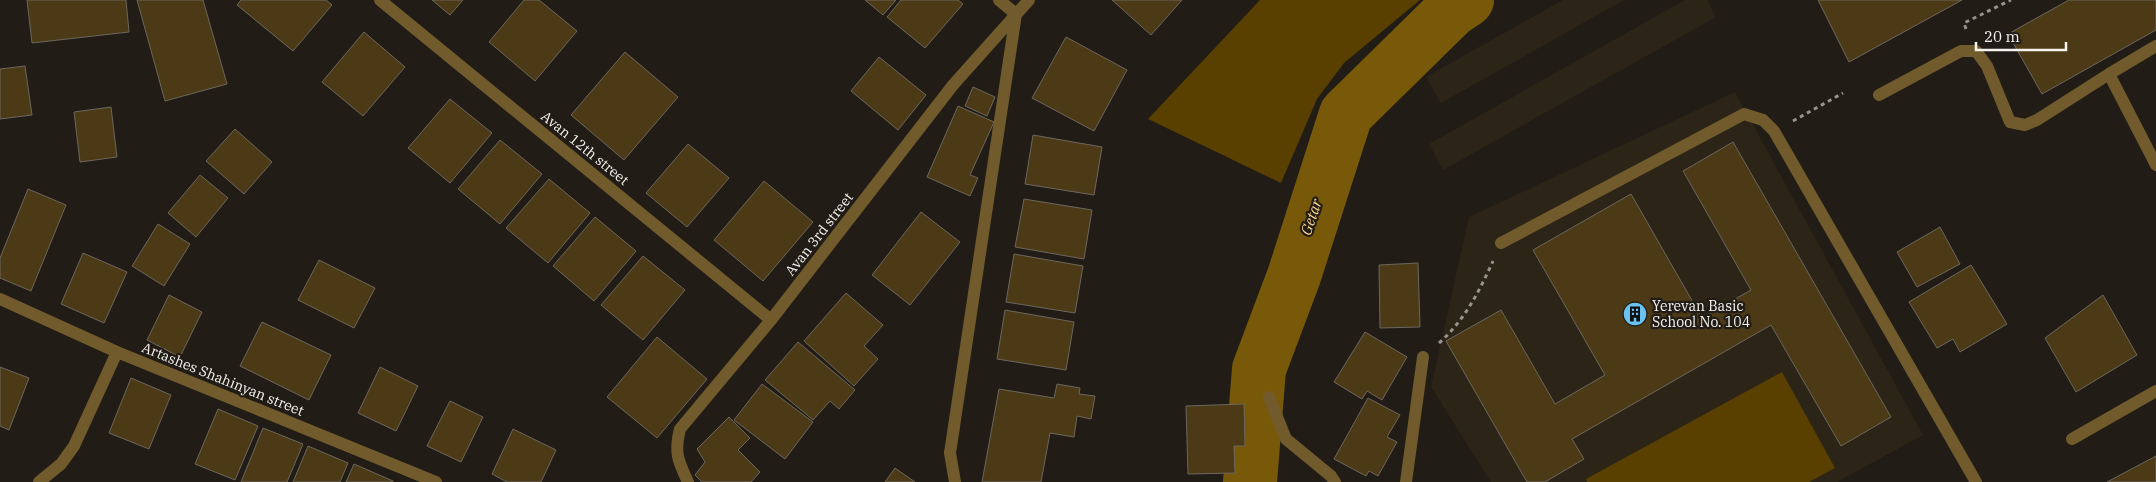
<svg xmlns="http://www.w3.org/2000/svg" width="2156" height="482" viewBox="0 0 2156 482" font-family="'IBM Plex Serif',serif">
	<rect width="100%" height="100%" fill="#211c15"/>
	<path fill="#2c2517" d="M 1563,0 L 1624,0 L 1441,103 L 1426,77 Z
		M 1685,0 L 1707,0 L 1716,17 L 1443,170 L 1429,144 Z
		M 1735,92 L 1923,435 L 1837,482 L 1491,482 L 1431,387 L 1469,217 Z"/>
	<path fill="#593f00" d="M 1260,0 L 1420,0 L 1344,63 L 1317,99 L 1281,183 L 1148,119 Z
		M 1782,372 L 1835,468 L 1809,482 L 1587,482 L 1586,479 Z"/>
	<g fill="none" stroke-linecap="round" stroke-linejoin="round">
		<path stroke="#78590a" stroke-width="54" d="M 1250,482 L 1259,369 L 1294,276 L 1346,114 L 1452,10 L 1467,0"/>
	</g>
	<path fill="#4c3a16" stroke="#6c675e" d="M 27,0 L 126,0 L 129,32 L 32,43 Z
		M 137,0 L 203,0 L 227,84 L 165,101 Z
		M 241,0 L 326,0 L 332,5 L 293,51 L 237,5 Z
		M 432,0 L 463,0 L 450,15 Z
		M 524,0 L 539,0 L 577,31 L 535,81 L 489,42 Z
		M 865,0 L 896,0 L 883,15 Z
		M 901,0 L 958,0 L 963,4 L 925,48 L 887,17 Z
		M 1112,0 L 1182,0 L 1151,35 Z
		M 1818,0 L 1962,0 L 1849,62 Z
		M 2069,0 L 2156,0 L 2156,30 L 2042,94 L 2008,34 Z
		M 364,32 L 405,67 L 363,116 L 322,82 Z
		M 1066,37 L 1127,70 L 1094,131 L 1032,98 Z
		M 625,52 L 678,97 L 624,160 L 571,115 Z
		M 879,57 L 926,95 L 898,130 L 851,91 Z
		M 25,66 L 32,115 L 0,119 L 0,69 Z
		M 973,87 L 995,97 L 987,116 L 965,106 Z
		M 450,99 L 492,133 L 450,183 L 408,148 Z
		M 958,106 L 994,122 L 970,175 L 978,178 L 970,196 L 927,177 Z
		M 111,107 L 117,157 L 80,162 L 74,112 Z
		M 235,129 L 272,162 L 244,194 L 206,161 Z
		M 1033,135 L 1102,147 L 1094,195 L 1025,184 Z
		M 500,140 L 542,174 L 500,224 L 458,189 Z
		M 1733,142 L 1891,417 L 1841,446 L 1771,325 L 1572,439 L 1584,459 L 1545,482 L 1527,482 L 1446,341 L 1501,310 L 1555,404 L 1605,375 L 1533,250 L 1631,194 L 1702,318 L 1751,290 L 1683,171 Z
		M 688,144 L 729,178 L 687,227 L 646,193 Z
		M 200,175 L 228,198 L 196,237 L 168,213 Z
		M 549,179 L 590,213 L 548,263 L 506,228 Z
		M 764,181 L 813,222 L 763,281 L 714,240 Z
		M 28,189 L 66,205 L 31,291 L 0,278 L 0,258 Z
		M 1024,199 L 1092,210 L 1084,259 L 1015,247 Z
		M 921,212 L 960,242 L 910,305 L 872,275 Z
		M 595,217 L 636,251 L 594,301 L 553,266 Z
		M 158,224 L 190,244 L 164,286 L 132,266 Z
		M 1940,227 L 1960,264 L 1917,287 L 1897,252 Z
		M 83,253 L 127,272 L 104,323 L 61,304 Z
		M 1014,254 L 1083,266 L 1075,313 L 1006,302 Z
		M 643,256 L 685,290 L 643,340 L 601,305 Z
		M 319,260 L 375,288 L 354,328 L 298,300 Z
		M 1418,263 L 1420,327 L 1380,328 L 1379,265 Z
		M 1971,265 L 2007,324 L 1960,352 L 1953,339 L 1937,348 L 1909,302 Z
		M 846,293 L 883,325 L 864,346 L 878,359 L 854,386 L 804,341 Z
		M 169,295 L 202,312 L 180,357 L 147,340 Z
		M 2103,295 L 2137,355 L 2076,392 L 2045,338 Z
		M 1005,310 L 1074,322 L 1066,370 L 997,359 Z
		M 262,322 L 331,355 L 309,400 L 240,366 Z
		M 1365,332 L 1407,357 L 1382,400 L 1367,391 L 1362,399 L 1334,382 Z
		M 657,337 L 707,379 L 657,438 L 607,397 Z
		M 798,342 L 855,390 L 839,409 L 830,401 L 813,420 L 765,380 Z
		M 0,367 L 29,378 L 9,430 L 0,426 Z
		M 380,367 L 418,386 L 396,431 L 358,413 Z
		M 131,378 L 171,395 L 149,449 L 109,433 Z
		M 762,384 L 813,422 L 785,459 L 734,420 Z
		M 1057,384 L 1080,388 L 1079,394 L 1095,396 L 1091,419 L 1077,416 L 1074,437 L 1050,433 L 1041,482 L 982,482 L 999,389 L 1054,398 Z
		M 1368,398 L 1400,415 L 1387,437 L 1397,442 L 1378,476 L 1369,471 L 1366,476 L 1334,459 Z
		M 450,401 L 483,417 L 461,462 L 427,446 Z
		M 1244,404 L 1245,446 L 1234,446 L 1235,473 L 1188,474 L 1186,406 Z
		M 218,409 L 258,426 L 235,480 L 195,464 Z
		M 729,417 L 750,438 L 738,450 L 760,472 L 751,482 L 702,482 L 695,475 L 705,462 L 697,449 Z
		M 263,428 L 303,444 L 287,482 L 241,482 Z
		M 513,429 L 556,450 L 541,482 L 507,482 L 492,474 Z
		M 308,446 L 348,463 L 340,482 L 293,482 Z
		M 2156,456 L 2156,482 L 2107,482 Z
		M 354,464 L 393,481 L 393,482 L 346,482 Z
		M 895,468 L 915,482 L 885,482 Z"/>
	<g fill="none" stroke-linecap="round" stroke-linejoin="round">
		<path stroke="#96928c" stroke-width="3" stroke-dasharray="4 4" stroke-linecap="butt" d="M 1966,29 L 1964,23 L 2011,0
			M 1793,121 L 1843,93
			M 1439,343 C 1464,321 1479,292 1493,261"/>
		<path stroke="#715b2d" stroke-width="12" d="M 2156,46 L 2109,74 L 2156,165
			M 1879,95 L 1961,51 L 1976,51 L 1987,66 L 2010,122 L 2025,125 L 2037,120 L 2109,74
			M 1501,243 L 1744,114 L 1763,120 L 1774,131 L 1976,482
			M 1269,397 L 1286,439 L 1331,476 L 1335,482
			M 2072,439 L 2156,391
			M 1406,482 L 1423,357"/>
		<path stroke="#715b2d" stroke-width="12" d="M 380,0 L 771,320
			M 0,299 L 117,352 L 436,482
			M 39,482 L 61,464 L 74,446 L 117,352
			M 688,482 C 678,461 674,452 680,429 L 771,320 L 953,85 L 1029,0
			M 955,482 L 950,453 L 1016,14 L 999,0"/>
	</g>
	<defs>
		<g id="building-disc" transform="scale(1.25)"><circle r="9.5" fill="#6ac3f1" stroke="#211c15"/><path d="M-4-6H4V6H1V3H-1V6H-4ZM-2.5-4.3h1.7v1.8h-1.7ZM.8-4.3h1.7v1.8H.8ZM-2.5-1h1.7V.8h-1.7ZM.8-1h1.7V.8H.8Z" fill="#111"/></g>
	</defs>
	<g fill-rule="evenodd">
		<use href="#building-disc" x="1635" y="314"/>
	</g>
	<g text-anchor="middle" dominant-baseline="central" stroke-width="4.5" stroke-linejoin="round" paint-order="stroke">
		<g font-size="14" fill="#f6f3ee" stroke="#211c15">
			<text transform="translate(585 148) rotate(39)">Avan 12th street</text>
			<text transform="translate(819 234) rotate(-52)">Avan 3rd street</text>
			<text transform="translate(223 379) rotate(22)">Artashes Shahinyan street</text>
		</g>
		<g font-size="14" fill="#f6f3ee" stroke="#211c15" text-anchor="start">
			<text x="1652" y="306">Yerevan Basic<tspan x="1652" dy="16">School No. 104</tspan></text>
		</g>
		<g font-size="15" font-style="italic" fill="#fbd68d" stroke="#211c15">
			<text transform="translate(1311 217) rotate(-71)">Getar</text>
		</g>
	</g>
	<path d="M1976 42v8h90v-8" fill="none" stroke="#f6f3ee" stroke-width="2.5"/>
	<text x="1984" y="42" font-size="15" fill="#f6f3ee" stroke="#211c15" stroke-width="4" paint-order="stroke">20 m</text>
</svg>
